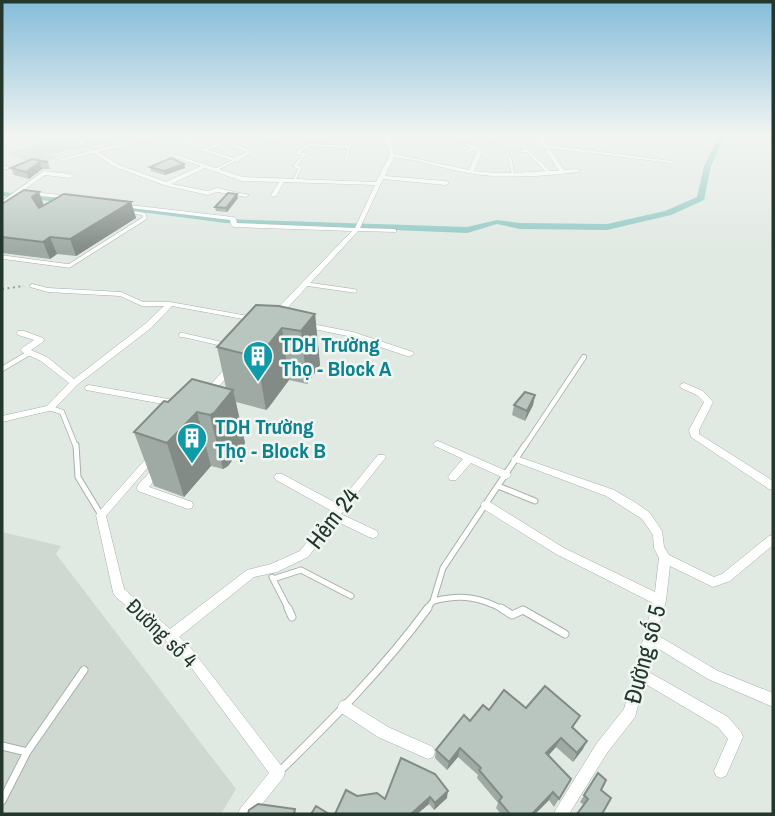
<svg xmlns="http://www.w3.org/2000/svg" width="775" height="816" viewBox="0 0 775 816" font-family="'Archivo Narrow',sans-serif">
	<rect width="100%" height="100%" fill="#e1e9e3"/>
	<path fill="#cfd9d2" d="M 66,136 L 124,136 L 122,140 L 50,154 L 56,158 L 35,165 L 8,153 Z
		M 2,532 L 61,546 L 56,554 L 236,789 L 221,814 L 2,814 Z"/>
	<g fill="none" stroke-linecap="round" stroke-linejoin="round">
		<path fill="#8fc8c3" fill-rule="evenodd" d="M 719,136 L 725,136 L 711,166 L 704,200 L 671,215 L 607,230 L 520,229 L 497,224 L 467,233 L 225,223 L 118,209 L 114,207 L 118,205 L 225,219 L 467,227 L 497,220 L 520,223 L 607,224 L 665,211 L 697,197 L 704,166 Z
			M 2,192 L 69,199 L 73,201 L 69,203 L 2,196 Z"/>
		<g stroke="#a4b0a9" stroke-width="3.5">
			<path id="lane-far4" d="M 76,136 L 83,143 L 80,144
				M 261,136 L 271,141 L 282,136
				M 139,141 L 158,136
				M 310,145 L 349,147 L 356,136
				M 486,146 L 489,136
				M 204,150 L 241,136
				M 468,152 L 474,147
				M 510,158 L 513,174
				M 346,159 L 349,147
				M 215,170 L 235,160
				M 294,181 L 300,168 L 295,166 L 305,154 L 297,153 L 316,140 L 301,136
				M 130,212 L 144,214 L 145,217"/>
		</g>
		<g stroke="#a4b0a9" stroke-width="4.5">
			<path id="lane-far3" d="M 2,257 L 69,266 L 145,218 L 144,215
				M 306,284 L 355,291"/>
		</g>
		<g stroke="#a4b0a9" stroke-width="6">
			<path id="lane-far2" d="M 2,369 L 29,353
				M 50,408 L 62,412 L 76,447
				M 524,447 L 584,357"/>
		</g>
		<g stroke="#a4b0a9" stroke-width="7">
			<path id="lane-far1" d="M 76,445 L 78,477 L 101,515
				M 498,486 L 535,501
				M 272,577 L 289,610
				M 273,579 L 301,570 L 351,596
				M 434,601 C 461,594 480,597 504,610
				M 426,610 L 433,601 L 443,568 L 525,445"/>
		</g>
		<g stroke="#a4b0a9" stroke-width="9">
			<path id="lane" d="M 288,608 L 292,617
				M 501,608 L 512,615 L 523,610 L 565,634
				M 2,746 L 27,752
				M 279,772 C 332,720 384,668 428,608
				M 2,801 L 27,752 L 84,670"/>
		</g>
		<g stroke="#a4b0a9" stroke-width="1">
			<path id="street" d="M 158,136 C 167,136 173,141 182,142 C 189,142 197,136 205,136 L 188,144 L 234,158 L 247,152 L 234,147 L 234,145 L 238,145 L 253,152 L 239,160 L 239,162 L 237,162 Z
				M 385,136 L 389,136 L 394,154 L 469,170 L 477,152 L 472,148 L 460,144 L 462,143 L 476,146 L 482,152 L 474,171 C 497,174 521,173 545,171 L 527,152 L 510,153 L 510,152 L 524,150 L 520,145 L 522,144 L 550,171 L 559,171 L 544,147 L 541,146 L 542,145 L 536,136 L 540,136 L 547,145 L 671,161 L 673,162 L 671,163 L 549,148 L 564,170 L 577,169 L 580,171 L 579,172 C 545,176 508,179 474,174 C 447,170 421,160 394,157 L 385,176 L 446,181 L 449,183 L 446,185 L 383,179 L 360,228 L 394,229 L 396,230 L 396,232 L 358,231 L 280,316 L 277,316 L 273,314 L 274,312 L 352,231 L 234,227 L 231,225 L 230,220 L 123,207 L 121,206 L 121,204 L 233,217 L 236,219 L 237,223 L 355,228 L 375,185 L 284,182 L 276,196 L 274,197 L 271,195 L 279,182 L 242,181 L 205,168 L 171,184 L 208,191 L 217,188 L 249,195 L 246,197 L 217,192 L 208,195 L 164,185 L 115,167 L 94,153 L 60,161 L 58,160 L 90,151 L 88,149 L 88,148 L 95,150 L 122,144 L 124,145 L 124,146 L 98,152 L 119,165 L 166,182 L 201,166 L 174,157 L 174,155 L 176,155 L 243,177 L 376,182 L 390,155 Z
				M 6,166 L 9,168 L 8,169 L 2,169 L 2,167 Z
				M 44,171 L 70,174 L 73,176 L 70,178 L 45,175 L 22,191 L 71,196 L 74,198 L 73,199 L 18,194 L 2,205 L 2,201 Z
				M 32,284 L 48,288 L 121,292 L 143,302 L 170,302 L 254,317 L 258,319 L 254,321 L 172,306 L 151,328 L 77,385 L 53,410 L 2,422 L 2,416 L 47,406 L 69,383 L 41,361 L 22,352 L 21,350 L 22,348 L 34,340 L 18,335 L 17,333 L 18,331 L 24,331 L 43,338 L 44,340 L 43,342 L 31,350 L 47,357 L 74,379 L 145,324 L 164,306 L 142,306 L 120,296 L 48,292 L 30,287 L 30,285 Z
				M 304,323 L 307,323 L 353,332 L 413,352 L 414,354 L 410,356 L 407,356 L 348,336 L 304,327 L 303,325 Z
				M 180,333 L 183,333 L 231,344 L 235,346 L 231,348 L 183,337 L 180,337 L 179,335 Z
				M 231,364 L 235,367 L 234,369 L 211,395 L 205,395 L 204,393 L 205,391 L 228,365 Z
				M 684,383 L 703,391 L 713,402 L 699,430 L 699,434 L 773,481 L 773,490 L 769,489 L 691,437 L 689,430 L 704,402 L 697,395 L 681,388 L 680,386 L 681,384 Z
				M 89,385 L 174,400 L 178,403 L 174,406 L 86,390 L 85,388 L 86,386 Z
				M 438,441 L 509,472 L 511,475 L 509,478 L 506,479 L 471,463 L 456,480 L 450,480 L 448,477 L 450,474 L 463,459 L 435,446 L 433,444 L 435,442 Z
				M 153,453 L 156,454 L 158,456 L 156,458 L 106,516 L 124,589 L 170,629 L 247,570 L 271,564 L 300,551 L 328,516 L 329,512 L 332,511 L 276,480 L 274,477 L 276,474 L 282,474 L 338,504 L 378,455 L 384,455 L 386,457 L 341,514 L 377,531 L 378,534 L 377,537 L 373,538 L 369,537 L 336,521 L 308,557 L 277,572 L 254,577 L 179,637 L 190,647 L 283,768 L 285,773 L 283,778 L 254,814 L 238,814 L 240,809 L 269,773 L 182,655 L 115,596 L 113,592 L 96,515 L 150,454 Z
				M 516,456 L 614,490 L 636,503 L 650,513 L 662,531 L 664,547 L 669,555 L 714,577 L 722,574 L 769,536 L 773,535 L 773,545 L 730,581 L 713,587 L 670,566 L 666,600 L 657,635 L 718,671 L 773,693 L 773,707 L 708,679 L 654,646 L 647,671 L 728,717 L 741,732 L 743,737 L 726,776 L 721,778 L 716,776 L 714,771 L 728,739 L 718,727 L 644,683 L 635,717 L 607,753 L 569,814 L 554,814 L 556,809 L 597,743 L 624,709 L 653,603 L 556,554 L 482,508 L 481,505 L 482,502 L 486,501 L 490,502 L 564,548 L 655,592 L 659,558 L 654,548 L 653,535 L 642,519 L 606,496 L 513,461 L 511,459 L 513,457 Z
				M 158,465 L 161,466 L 163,469 L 149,487 L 192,502 L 193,505 L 192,508 L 188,509 L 138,491 L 137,488 L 138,485 L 155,466 Z
				M 345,700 L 388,727 L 433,747 L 435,752 L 433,757 L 428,759 L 378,737 L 340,712 L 338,707 L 340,702 Z"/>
		</g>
		<path stroke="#85a995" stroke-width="2" stroke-dasharray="2 3.5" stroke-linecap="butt" d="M 2,289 L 24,286"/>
		<use href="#lane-far4" stroke="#fff" stroke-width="2.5"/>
		<use href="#lane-far3" stroke="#fff" stroke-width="3.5"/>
		<use href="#lane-far2" stroke="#fff" stroke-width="4.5"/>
		<use href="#lane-far1" stroke="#fff" stroke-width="5"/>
		<use href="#lane" stroke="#fff" stroke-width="7"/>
		<use href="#street" fill="#fff" fill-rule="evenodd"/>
	</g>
	<path fill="#9faaa4" d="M 32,159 L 48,162 L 50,169 L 42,169 L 29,179 L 14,175 L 11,168 Z
		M 184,164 L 185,168 L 165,175 L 151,171 L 150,167 Z
		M 238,198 L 227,212 L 216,211 L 215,207 Z
		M 131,202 L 136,218 L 76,256 L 57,254 L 50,259 L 2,253 L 2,204 L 44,205 Z
		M 315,314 L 320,365 L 307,384 L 289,380 L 269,407 L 266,410 L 236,402 L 245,443 L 228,466 L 223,469 L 211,466 L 184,497 L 154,486 L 134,432 L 168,402 L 226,388 L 217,347 Z
		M 535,395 L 533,405 L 525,421 L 512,415 L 514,405 Z
		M 526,708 L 580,716 L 573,728 L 583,749 L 573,762 L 556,747 L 549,755 L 571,779 L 554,807 L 549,800 L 535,814 L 501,814 L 496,808 L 498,803 L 477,778 L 478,775 L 458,757 L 447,770 L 435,758 L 436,750 L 470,721 L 489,710 Z
		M 401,758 L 447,798 L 434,810 L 429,804 L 417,814 L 335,814 L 357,796 L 385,799 Z
		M 598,773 L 601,790 L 584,805 L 580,802 Z"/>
	<path fill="#828b86" d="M 40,162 L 42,169 L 29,179 L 26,172 Z
		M 184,164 L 185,168 L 165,175 L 164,171 Z
		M 39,192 L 45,208 L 38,212 L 32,197 Z
		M 237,194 L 238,198 L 227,212 L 226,208 Z
		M 131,202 L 136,218 L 76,256 L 70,239 Z
		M 50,237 L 57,254 L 50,259 L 43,242 Z
		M 315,314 L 320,365 L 307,384 L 301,331 Z
		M 282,328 L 289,380 L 269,407 L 266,410 L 257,357 Z
		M 233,390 L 245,443 L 228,466 L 223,469 L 210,415 Z
		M 535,395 L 533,405 L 525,421 L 527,411 Z
		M 197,412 L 211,466 L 184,497 L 167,443 Z
		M 561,738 L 556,747 L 543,761 L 546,753 Z
		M 587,741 L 583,749 L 573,762 L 577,753 Z
		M 460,748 L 458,757 L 447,770 L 449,762 Z
		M 448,791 L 447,798 L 434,810 L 435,803 Z
		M 553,792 L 549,800 L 535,814 L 532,814 Z
		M 430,797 L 429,804 L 417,814 L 411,814 Z"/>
	<path fill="#b9c6bf" stroke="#828b86" stroke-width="2" d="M 171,158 L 184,164 L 164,171 L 150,167 Z
		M 32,159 L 48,162 L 40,162 L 26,172 L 11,168 Z
		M 24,190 L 39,192 L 32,197 L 39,208 L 64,194 L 131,202 L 70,239 L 50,237 L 43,242 L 2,237 L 2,204 Z
		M 228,193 L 237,194 L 226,208 L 215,207 Z
		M 256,305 L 279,306 L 315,314 L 301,331 L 282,328 L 261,354 L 257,357 L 217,347 Z
		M 192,379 L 233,390 L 215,412 L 210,415 L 197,412 L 167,443 L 134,432 L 164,401 L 168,402 Z
		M 525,392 L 535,395 L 527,411 L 514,405 Z
		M 545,686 L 580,716 L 572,727 L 587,741 L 577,753 L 561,738 L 546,753 L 571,779 L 559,799 L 553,792 L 532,814 L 510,814 L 499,801 L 502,797 L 479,770 L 481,768 L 460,748 L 449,762 L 436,750 L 464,715 L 470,721 L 483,705 L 489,710 L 504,690 L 526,708 Z
		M 401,758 L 435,774 L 448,791 L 435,803 L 430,797 L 411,814 L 335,814 L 346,790 L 357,796 L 377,793 L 385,799 Z
		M 598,773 L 606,780 L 601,790 L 611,798 L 602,814 L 577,814 L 588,799 L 584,795 Z
		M 258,804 L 295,809 L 294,814 L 248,814 L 249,810 Z
		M 316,806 L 329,814 L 311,814 Z"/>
	<linearGradient id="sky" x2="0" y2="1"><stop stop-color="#84bcd9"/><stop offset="0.54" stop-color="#f2f5f2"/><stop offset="1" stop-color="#f2f5f2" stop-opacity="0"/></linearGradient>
	<rect width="775" height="251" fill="url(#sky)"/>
	<defs>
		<g id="building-pin" transform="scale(1.575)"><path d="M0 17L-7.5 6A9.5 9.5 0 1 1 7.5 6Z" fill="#0f9aa8" stroke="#f0f6f2"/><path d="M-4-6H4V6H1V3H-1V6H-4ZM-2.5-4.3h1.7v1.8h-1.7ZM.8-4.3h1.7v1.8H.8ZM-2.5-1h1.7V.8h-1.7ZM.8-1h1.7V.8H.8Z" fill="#fff"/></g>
	</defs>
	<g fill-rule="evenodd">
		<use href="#building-pin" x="258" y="356"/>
		<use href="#building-pin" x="192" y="438"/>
	</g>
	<g text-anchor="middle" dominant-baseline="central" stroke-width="5" stroke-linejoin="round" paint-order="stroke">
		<g font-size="21" font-weight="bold" fill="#0d838f" stroke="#f0f6f2" text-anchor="start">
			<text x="281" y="344">TDH Trường<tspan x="281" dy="24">Thọ - Block A</tspan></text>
			<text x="215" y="426">TDH Trường<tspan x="215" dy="24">Thọ - Block B</tspan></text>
		</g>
		<g font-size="21" fill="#23372d" stroke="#f0f6f2">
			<text transform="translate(162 633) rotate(44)">Đường số 4</text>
		</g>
		<g font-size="24" fill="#23372d" stroke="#f0f6f2">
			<text transform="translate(332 518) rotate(-52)">Hẻm 24</text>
			<text transform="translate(644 654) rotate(-75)">Đường số 5</text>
		</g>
	</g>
	<rect width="775" height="816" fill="none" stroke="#23372d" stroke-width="7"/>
</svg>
